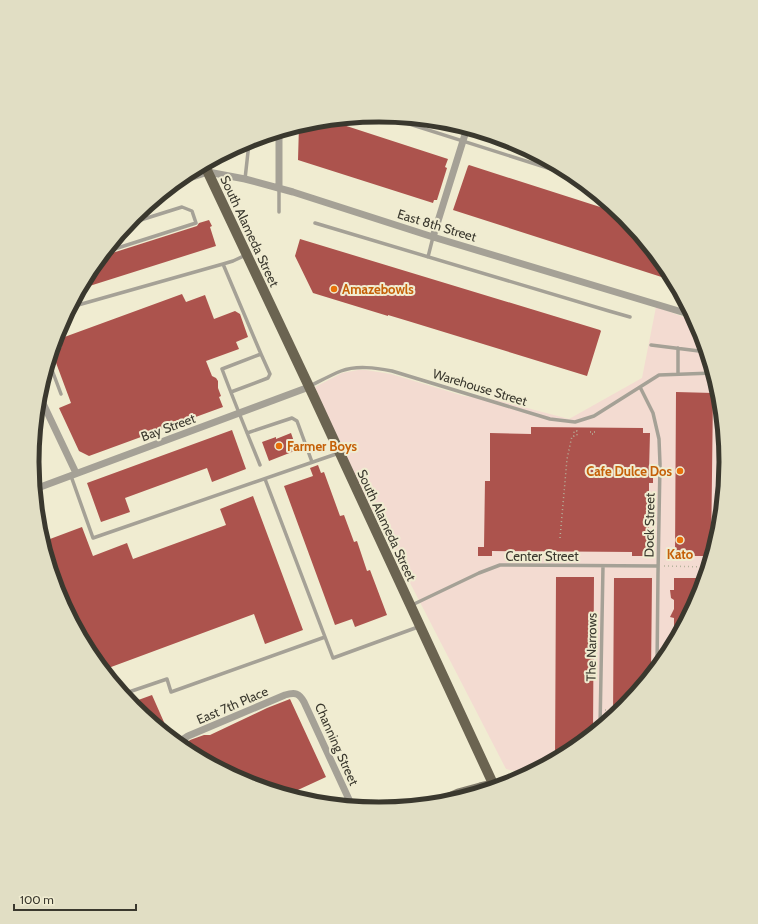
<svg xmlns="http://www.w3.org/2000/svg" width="758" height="924" viewBox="0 0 758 924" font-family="Cabin,sans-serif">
	<rect width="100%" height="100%" fill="#f0ecd1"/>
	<path fill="#f3dbd1" d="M 656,307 L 695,321 L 700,329 L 719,395 L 726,462 L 719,530 L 699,595 L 667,655 L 624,708 L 572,751 L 527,774 L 506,769 L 342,451 L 315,387 L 342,373 L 358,370 L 366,370 L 391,374 L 464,396 L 497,400 L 569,419 L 642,378 Z"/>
	<path fill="#ac534d" d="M 328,120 L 448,159 L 445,167 L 447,168 L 437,200 L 434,200 L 433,203 L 298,160 L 299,125 L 312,122 Z
		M 469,165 L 622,214 L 668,269 L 674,281 L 453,210 L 468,166 Z
		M 209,220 L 212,226 L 210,227 L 216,246 L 80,289 L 91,269 L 103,254 L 106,255 L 197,226 L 199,223 Z
		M 300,239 L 600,330 L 601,331 L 587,376 L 408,321 L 388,315 L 388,316 L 313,293 L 295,256 Z
		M 182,294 L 186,302 L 205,295 L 214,319 L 235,311 L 240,314 L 248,337 L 236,342 L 239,349 L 206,361 L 212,376 L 216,378 L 218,381 L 218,388 L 221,396 L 219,397 L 223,407 L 89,456 L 79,451 L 59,408 L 71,403 L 52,352 L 52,351 L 62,347 L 59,339 Z
		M 676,392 L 713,393 L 711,556 L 675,556 Z
		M 531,427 L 643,428 L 643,433 L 650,433 L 649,471 L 653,471 L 653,483 L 649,483 L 649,535 L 653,535 L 653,546 L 649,546 L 648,552 L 643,552 L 643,556 L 632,556 L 632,552 L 492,551 L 492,556 L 478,556 L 478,547 L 484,547 L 485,481 L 490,481 L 490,433 L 531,434 Z
		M 232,430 L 246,469 L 212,482 L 207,468 L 125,498 L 130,512 L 101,522 L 87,483 Z
		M 291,433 L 297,450 L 269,461 L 262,442 L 276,437 L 276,439 Z
		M 318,465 L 321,473 L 324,472 L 340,516 L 344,515 L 354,542 L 357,541 L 367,571 L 370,570 L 387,615 L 355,627 L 352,619 L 335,625 L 284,486 L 313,476 L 310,468 Z
		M 253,496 L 303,630 L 265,644 L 254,614 L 103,670 L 90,655 L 58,595 L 42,542 L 82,527 L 93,556 L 127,543 L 133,559 L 226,525 L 220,509 Z
		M 556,577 L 594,577 L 593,733 L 572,751 L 555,760 Z
		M 614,578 L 652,578 L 651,675 L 624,708 L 613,716 Z
		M 674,578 L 705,578 L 700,595 L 674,644 L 674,618 L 670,617 L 674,609 L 674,600 L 671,598 L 670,590 L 674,590 Z
		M 152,695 L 171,738 L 133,707 L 130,703 Z
		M 290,699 L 326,777 L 287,795 L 246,782 L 192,754 L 187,743 L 190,740 L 204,735 L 210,735 L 267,708 Z"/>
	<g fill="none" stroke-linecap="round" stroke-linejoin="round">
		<path stroke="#b5b29c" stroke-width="1.5" stroke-dasharray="1 3" stroke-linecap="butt" d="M 590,432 L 596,432
			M 592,434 L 596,434
			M 560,538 L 567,459 L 572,436 L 574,436 L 574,431 L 577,431 L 577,436
			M 664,566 L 708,567
			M 605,710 L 613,710"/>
		<path stroke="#a5a196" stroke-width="3.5" d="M 381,115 L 576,177
			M 243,143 L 249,143 L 245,179
			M 279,189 L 279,212
			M 315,223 L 609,311 L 630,317
			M 105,252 L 196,223 L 192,211 L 182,207 L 128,224
			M 428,257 L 433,237
			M 223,264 L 261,354
			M 71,307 L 223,264 L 233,261 L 246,255
			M 651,345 L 707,352
			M 678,348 L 678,374
			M 49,362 L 61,394
			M 310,386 C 320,381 331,375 341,371 C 357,365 376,368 392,371 L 550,419 L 575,422 L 594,416 L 659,375 L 713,373
			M 640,387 L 653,413 L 659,439 L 660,464 L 658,574 L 657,667
			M 231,392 L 268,378 L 270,374 L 261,354 L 222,369 C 234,401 247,433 260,465
			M 247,433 L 292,418 L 297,421 L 312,462
			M 71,476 L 93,538 L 339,453
			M 265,479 L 333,658 L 418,627
			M 36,489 L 39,509 L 37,514
			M 722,499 L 723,430
			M 412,605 L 479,573 L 500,565 L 658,566
			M 123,694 L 167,679 L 171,692 L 325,637
			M 600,728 L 603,566"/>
		<path stroke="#a5a196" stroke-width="7" d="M 174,183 L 208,172 L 245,179 L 293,192 L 433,237 L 692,315
			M 279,188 L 279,131
			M 433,237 L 467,128
			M 39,395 L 76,473
			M 35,489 L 309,387
			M 178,744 L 182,740 L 188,736 L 285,695 C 295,692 299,693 304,702 L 352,806"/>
		<path stroke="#837d6e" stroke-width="9" d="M 433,804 L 458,793 L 480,787 L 493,784 L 507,784"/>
		<path stroke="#6b6451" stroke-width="10" d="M 204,164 L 313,395 L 495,788"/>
	</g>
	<g fill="#e8710a" stroke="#f0ecd1" stroke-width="1.5">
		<circle cx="334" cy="289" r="4"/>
		<circle cx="279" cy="446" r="4"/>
		<circle cx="680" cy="471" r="4"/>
		<circle cx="680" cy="540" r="4"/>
	</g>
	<g text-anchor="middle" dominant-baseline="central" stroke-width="4" stroke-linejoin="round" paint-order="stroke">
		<g font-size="13" fill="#3a382e" stroke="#f0ecd1">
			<text transform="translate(437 225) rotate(17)">East 8th Street</text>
			<text transform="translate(250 231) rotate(65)">South Alameda Street</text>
			<text transform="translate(480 387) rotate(17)">Warehouse Street</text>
			<text transform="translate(168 427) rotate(-20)">Bay Street</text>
			<text transform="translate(387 525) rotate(65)">South Alameda Street</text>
			<text transform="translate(649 525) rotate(-89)">Dock Street</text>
			<text x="542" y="556">Center Street</text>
			<text transform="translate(591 647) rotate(-89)">The Narrows</text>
			<text transform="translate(232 705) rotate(-23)">East 7th Place</text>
			<text transform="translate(337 744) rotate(66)">Channing Street</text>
		</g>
		<g font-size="13" font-weight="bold" fill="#c56008" stroke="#f0ecd1" text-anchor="start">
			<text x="342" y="289">Amazebowls</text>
			<text x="287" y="446">Farmer Boys</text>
			<text x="672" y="471" text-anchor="end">Cafe Dulce Dos</text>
			<text x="680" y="554" text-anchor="middle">Kato</text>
		</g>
	</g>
	<path d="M0 0H758V924H0ZM39 462a340 340 0 1 1 680 0a340 340 0 1 1-680 0Z" fill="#e1dec4" fill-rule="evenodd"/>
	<path fill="none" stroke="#3a382e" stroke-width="5" d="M39 462a340 340 0 1 1 680 0a340 340 0 1 1-680 0Z"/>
	<path d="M14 904v6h122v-6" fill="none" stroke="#3a382e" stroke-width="2"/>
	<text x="20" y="904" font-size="12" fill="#3a382e" stroke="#f0ecd1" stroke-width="3" paint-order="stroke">100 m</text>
</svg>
